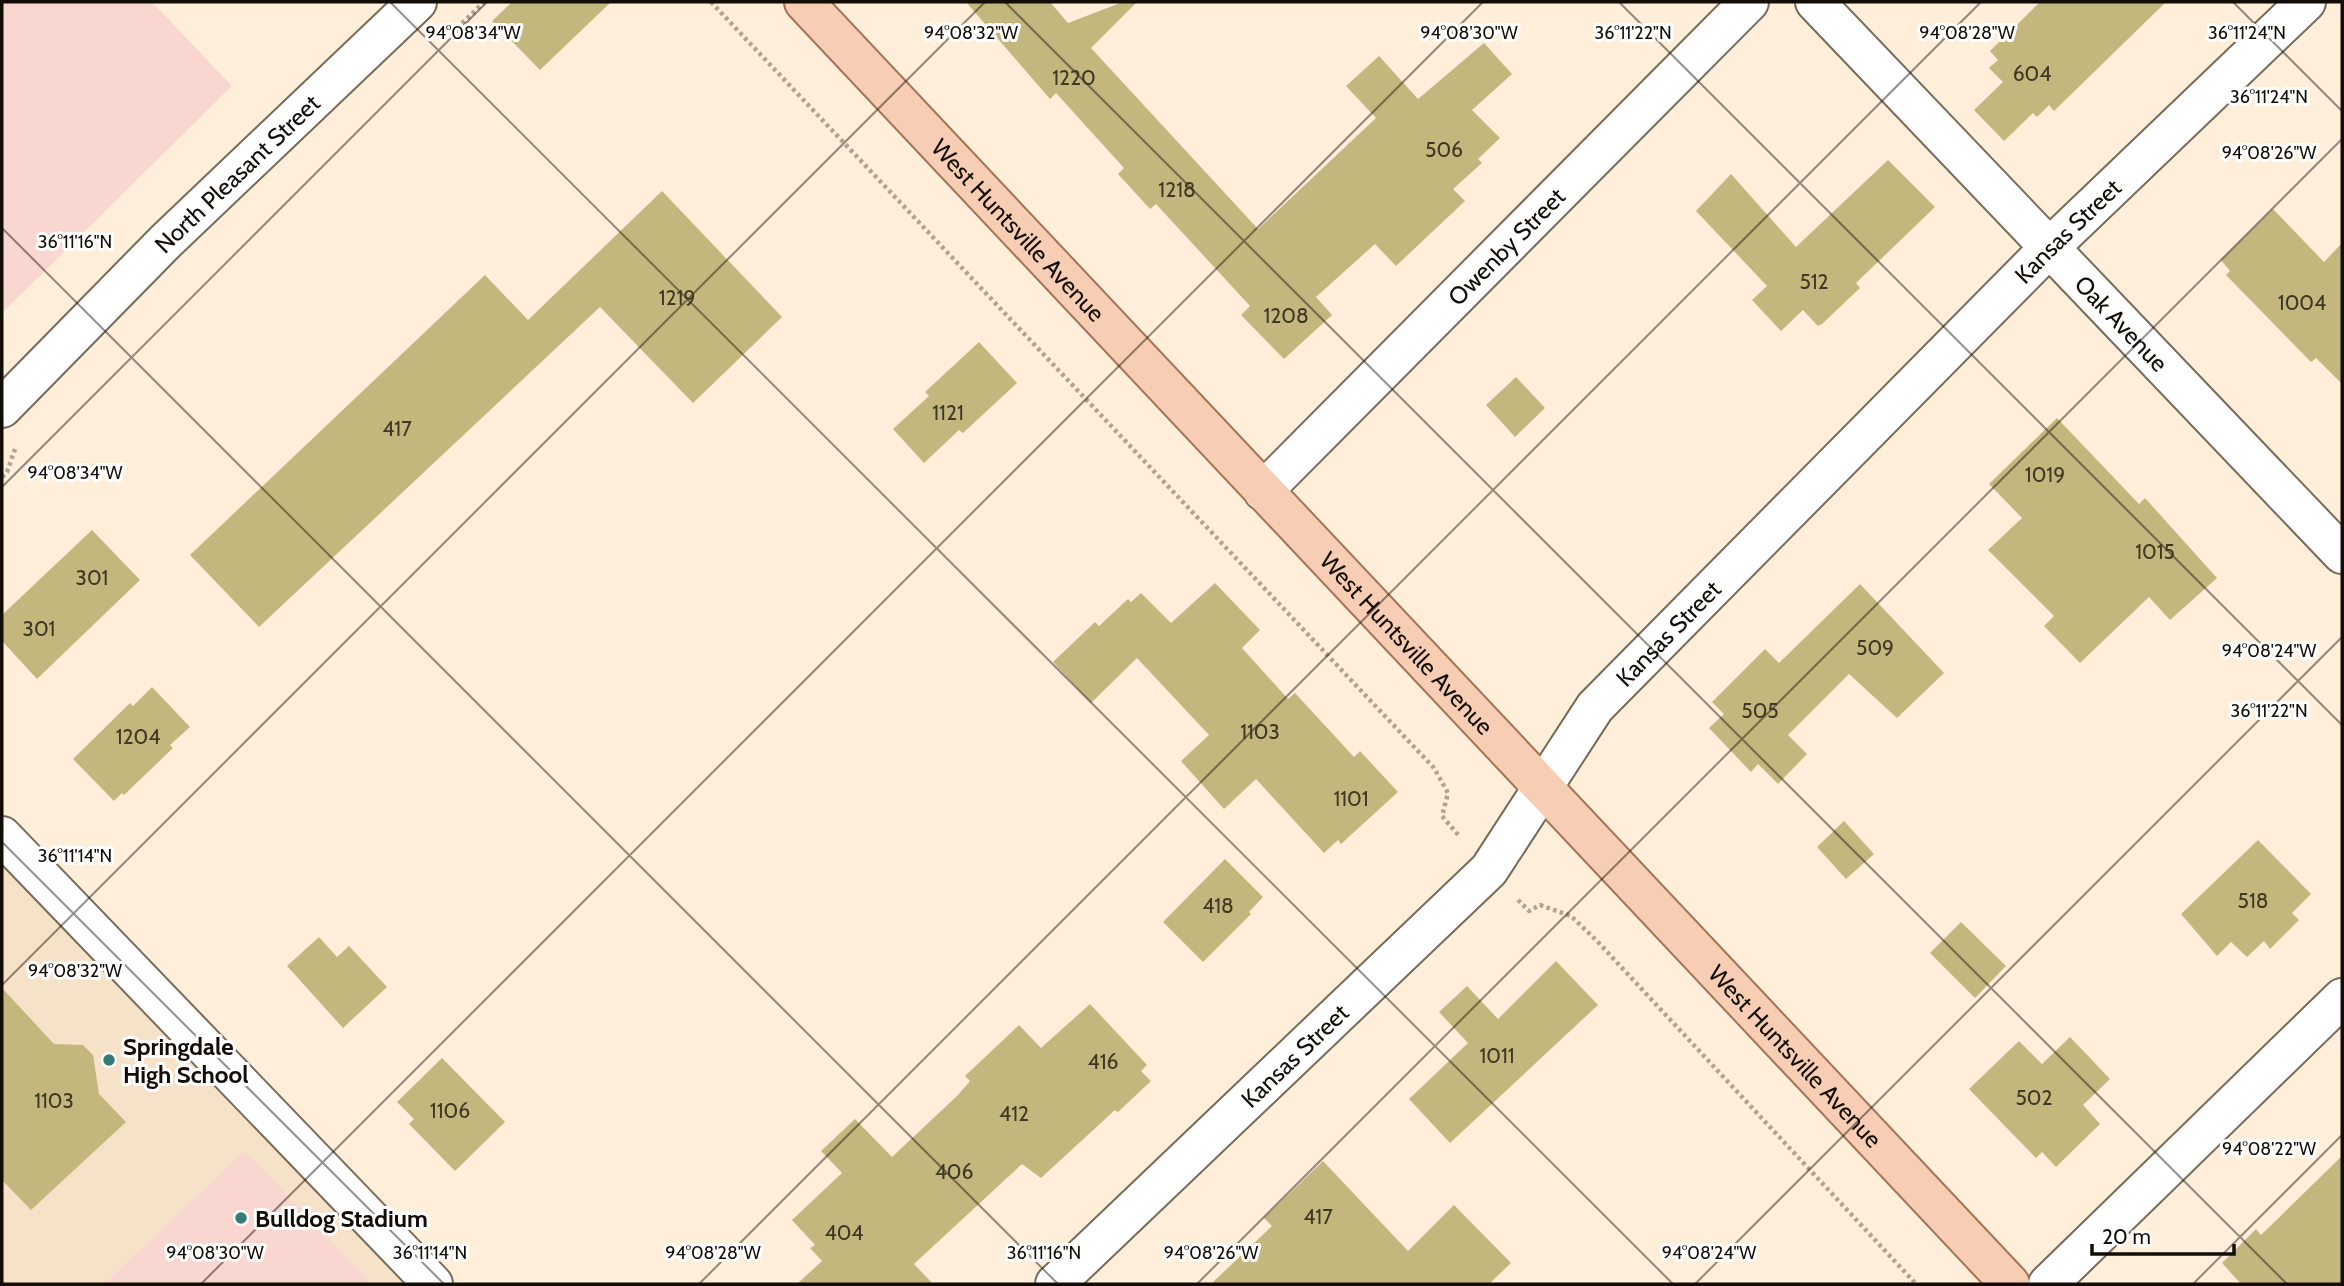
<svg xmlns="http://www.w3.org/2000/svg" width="2344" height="1286" viewBox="0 0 2344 1286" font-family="Cabin,sans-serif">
	<rect width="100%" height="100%" fill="#feeeda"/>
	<path fill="#f6e2c8" d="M 2,836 L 433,1284 L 2,1284 Z"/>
	<path fill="#fad6d0" d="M 2,2 L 152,2 L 232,86 L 2,313 Z
		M 245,1151 L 372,1284 L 104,1284 Z"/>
	<path fill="#c4b77e" d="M 512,2 L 611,2 L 540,70 L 492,21 Z
		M 966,2 L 1050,2 L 1068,23 L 1123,2 L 1137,2 L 1091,48 L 1258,229 L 1376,118 L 1346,86 L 1379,56 L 1418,99 L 1484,43 L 1512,74 L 1472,110 L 1500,138 L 1478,159 L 1482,163 L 1453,189 L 1465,201 L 1396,266 L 1375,244 L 1316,297 L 1332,315 L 1284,359 L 1241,315 L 1250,306 L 1156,204 L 1150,209 L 1118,174 L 1124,168 L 1056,93 L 1050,99 Z
		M 2040,2 L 2166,2 L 2054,111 L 2049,105 L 2037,117 L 2033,113 L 2004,141 L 1974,110 L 2003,82 L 1989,68 L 1998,60 L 1990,51 Z
		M 1888,160 L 1935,207 L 1856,283 L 1860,288 L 1822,324 L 1818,326 L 1803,310 L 1781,331 L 1752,300 L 1767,286 L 1696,211 L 1731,174 L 1796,247 Z
		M 662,191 L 782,317 L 693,403 L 600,307 L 259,627 L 190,555 L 485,275 L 528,320 Z
		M 2273,209 L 2324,262 L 2342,243 L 2342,384 L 2316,358 L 2311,362 L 2226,275 L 2230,271 L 2221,260 Z
		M 979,342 L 1017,383 L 963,433 L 959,430 L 924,463 L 893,429 L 929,396 L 925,392 Z
		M 1516,377 L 1545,408 L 1515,437 L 1486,405 Z
		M 2057,418 L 2139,504 L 2145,498 L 2217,578 L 2170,620 L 2149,597 L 2080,663 L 2044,626 L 2054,616 L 1988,550 L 2022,518 L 1989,484 Z
		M 92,530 L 140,580 L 37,679 L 2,641 L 2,615 Z
		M 1215,583 L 1260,630 L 1242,648 L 1288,699 L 1295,693 L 1354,757 L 1360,751 L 1398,792 L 1341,844 L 1338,840 L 1324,853 L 1256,779 L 1224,809 L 1181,761 L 1209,735 L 1137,658 L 1091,703 L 1053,662 L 1095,622 L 1099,626 L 1128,599 L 1131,602 L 1141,593 L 1171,623 Z
		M 1860,584 L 1944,673 L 1897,718 L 1849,674 L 1788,735 L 1807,754 L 1778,784 L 1758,764 L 1751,772 L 1709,728 L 1724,714 L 1712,702 L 1765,649 L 1779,663 Z
		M 152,687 L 190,727 L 170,745 L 173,748 L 124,795 L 122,793 L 114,801 L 73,759 L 130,703 L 133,706 Z
		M 1844,821 L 1874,854 L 1846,879 L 1817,847 Z
		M 2258,840 L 2311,894 L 2292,913 L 2299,920 L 2270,949 L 2264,941 L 2247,957 L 2231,942 L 2217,956 L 2181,914 Z
		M 1225,859 L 1263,897 L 1249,912 L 1251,914 L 1203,962 L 1163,922 Z
		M 1961,922 L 2006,966 L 1975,998 L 1930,953 Z
		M 319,937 L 337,957 L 349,946 L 387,987 L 343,1028 L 287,966 Z
		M 1556,961 L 1598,1005 L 1450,1143 L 1409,1099 L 1468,1043 L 1439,1012 L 1467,986 L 1498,1019 Z
		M 2,988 L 54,1044 L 83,1045 L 93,1055 L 99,1094 L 126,1122 L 31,1210 L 2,1180 Z
		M 1090,1004 L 1147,1065 L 1141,1071 L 1151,1081 L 1118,1112 L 1115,1110 L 1041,1178 L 1022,1164 L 914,1264 L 933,1284 L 797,1284 L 822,1261 L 810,1248 L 815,1245 L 792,1220 L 842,1173 L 821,1151 L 855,1119 L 892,1157 L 958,1095 L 970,1081 L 965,1076 L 1019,1025 L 1041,1048 Z
		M 2070,1037 L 2110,1079 L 2083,1105 L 2100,1124 L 2056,1167 L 2042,1152 L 2036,1158 L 1969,1089 L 2019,1041 L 2042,1064 Z
		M 442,1058 L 505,1122 L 455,1171 L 409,1124 L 414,1119 L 397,1102 Z
		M 2342,1156 L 2342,1284 L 2241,1284 L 2222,1263 L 2256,1229 L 2261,1235 Z
		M 1323,1161 L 1408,1251 L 1454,1205 L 1511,1263 L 1489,1284 L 1211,1284 L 1272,1226 L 1264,1218 Z"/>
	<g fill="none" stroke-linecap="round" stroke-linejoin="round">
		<g stroke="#786a59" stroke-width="42">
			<g id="minor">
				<path id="s1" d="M 1815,2 L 2342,554"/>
				<path id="s2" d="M 2,408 L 165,242 L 417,2"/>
				<path id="s3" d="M 1263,491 L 1749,2"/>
				<path d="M 2,836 L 433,1284"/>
				<path id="s4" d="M 1055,1284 L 1489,870 L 1595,707 L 2050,247 L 2306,2"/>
				<path d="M 2048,1284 L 2342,998"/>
			</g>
		</g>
		<g stroke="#a47456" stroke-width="42">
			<g id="major">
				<path id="s5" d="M 804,2 L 2010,1284"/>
			</g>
		</g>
		<path stroke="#b0a394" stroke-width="4.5" stroke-dasharray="3.5 3.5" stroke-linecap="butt" d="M 711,2 L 1434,768 L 1448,793 L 1442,816 L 1460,837
			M 452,33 L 484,2
			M 2,477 L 7,472 L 15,449
			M 1518,900 L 1529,911 L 1540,905 L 1571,916 L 1597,941 L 1916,1284"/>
		<use href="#minor" stroke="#fff" stroke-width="38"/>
		<use href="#major" stroke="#f7cdb3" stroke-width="38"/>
	</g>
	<path fill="none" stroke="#120d07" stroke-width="2" stroke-opacity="0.45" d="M 390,2 L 1673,1284M 1005,2 L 2287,1284M 1619,2 L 2342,725M 2233,2 L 2342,111M 2,228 L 1058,1284M 2,487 L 487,2M 2,842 L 444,1284M 2,985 L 985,2M 201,1284 L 1483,2M 699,1284 L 1981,2M 1197,1284 L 2342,139M 1695,1284 L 2342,637M 2193,1284 L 2342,1135"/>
	<g fill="#347c75" stroke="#fff" stroke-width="2.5">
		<circle cx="109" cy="1060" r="7"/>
		<circle cx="241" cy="1218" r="7"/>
	</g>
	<g text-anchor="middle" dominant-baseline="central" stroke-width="6" stroke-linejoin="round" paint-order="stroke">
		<g font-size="21" fill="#3e3825">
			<text x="2032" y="73">604</text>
			<text x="1074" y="77">1220</text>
			<text x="1444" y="149">506</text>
			<text x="1177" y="189">1218</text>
			<text x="1814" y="281">512</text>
			<text x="677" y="297">1219</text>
			<text x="2302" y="302">1004</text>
			<text x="1286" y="315">1208</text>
			<text x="948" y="412">1121</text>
			<text x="397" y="428">417</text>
			<text x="2045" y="474">1019</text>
			<text x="2155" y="551">1015</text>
			<text x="92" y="577">301</text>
			<text x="39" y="628">301</text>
			<text x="1875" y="647">509</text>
			<text x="1760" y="710">505</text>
			<text x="1260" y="731">1103</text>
			<text x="138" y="736">1204</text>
			<text x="1351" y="798">1101</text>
			<text x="2253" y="900">518</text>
			<text x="1218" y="905">418</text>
			<text x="1497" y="1055">1011</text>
			<text x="1103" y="1061">416</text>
			<text x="2034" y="1097">502</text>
			<text x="54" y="1100">1103</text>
			<text x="450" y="1110">1106</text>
			<text x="1014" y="1113">412</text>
			<text x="954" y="1171">406</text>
			<text x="1318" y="1216">417</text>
			<text x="844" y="1232">404</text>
		</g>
		<g font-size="24" fill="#120d07" stroke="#fff">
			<text stroke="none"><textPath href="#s2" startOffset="332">North Pleasant Street</textPath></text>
			<text stroke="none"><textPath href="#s5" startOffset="313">West Huntsville Avenue</textPath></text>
			<text stroke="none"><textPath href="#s4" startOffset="1465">Kansas Street</textPath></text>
			<text stroke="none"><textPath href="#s3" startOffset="345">Owenby Street</textPath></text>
			<text stroke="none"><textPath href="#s1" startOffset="444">Oak Avenue</textPath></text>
			<text stroke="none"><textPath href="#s4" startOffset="898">Kansas Street</textPath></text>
			<text stroke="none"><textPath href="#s5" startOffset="880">West Huntsville Avenue</textPath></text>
			<text stroke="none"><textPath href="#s4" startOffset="331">Kansas Street</textPath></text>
			<text stroke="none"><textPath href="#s5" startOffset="1447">West Huntsville Avenue</textPath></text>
		</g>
		<g font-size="24" font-weight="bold" fill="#120d07" stroke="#fff" text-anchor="start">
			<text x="123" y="1046">Springdale<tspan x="123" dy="28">High School</tspan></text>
			<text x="255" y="1218">Bulldog Stadium</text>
		</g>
	</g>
	<g font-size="18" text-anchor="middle" fill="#120d07" stroke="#fff" stroke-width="6" stroke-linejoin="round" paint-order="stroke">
		<text x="473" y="39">94°08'34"W</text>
		<text x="971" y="39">94°08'32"W</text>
		<text x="1469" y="39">94°08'30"W</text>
		<text x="1633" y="39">36°11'22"N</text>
		<text x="1967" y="39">94°08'28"W</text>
		<text x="2247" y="39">36°11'24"N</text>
		<text x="2269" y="103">36°11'24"N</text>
		<text x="2269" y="159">94°08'26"W</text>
		<text x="75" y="248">36°11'16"N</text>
		<text x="75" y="479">94°08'34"W</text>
		<text x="2269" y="657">94°08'24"W</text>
		<text x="2269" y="717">36°11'22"N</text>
		<text x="75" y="862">36°11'14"N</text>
		<text x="75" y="977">94°08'32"W</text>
		<text x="2269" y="1155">94°08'22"W</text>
		<text x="215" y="1259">94°08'30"W</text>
		<text x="713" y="1259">94°08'28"W</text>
		<text x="1044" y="1259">36°11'16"N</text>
		<text x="1211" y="1259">94°08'26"W</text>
		<text x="430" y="1259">36°11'14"N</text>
		<text x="1709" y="1259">94°08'24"W</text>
	</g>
	<rect width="2344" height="1286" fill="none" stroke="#120d07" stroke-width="7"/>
	<path d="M2092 1244v10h142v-10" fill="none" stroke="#120d07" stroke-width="3.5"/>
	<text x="2102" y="1244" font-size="21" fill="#120d07" stroke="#ffffff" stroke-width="5" paint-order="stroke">20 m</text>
</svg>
